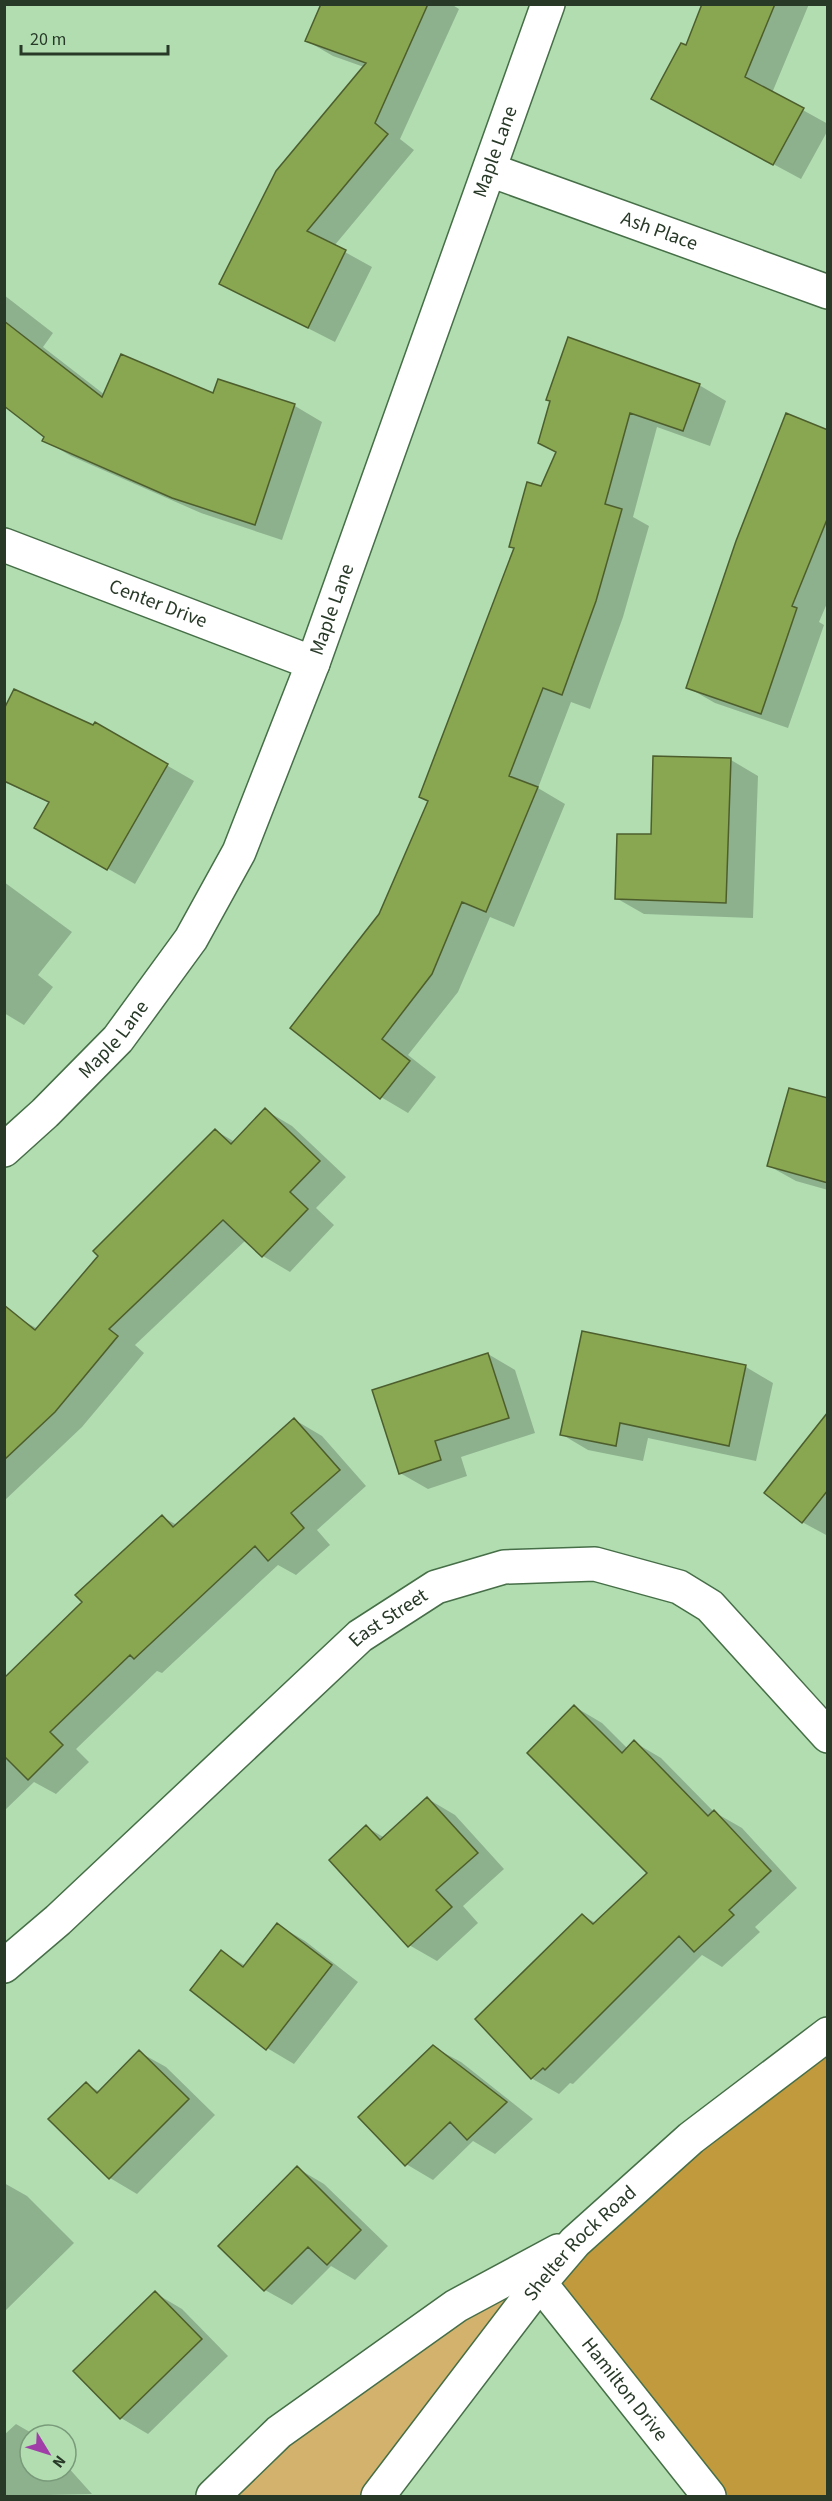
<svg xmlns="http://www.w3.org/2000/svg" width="832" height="2501" viewBox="0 0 832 2501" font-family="'Source Sans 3',sans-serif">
	<rect width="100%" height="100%" fill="#b1ddb1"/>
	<path fill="#d3b26d" d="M 575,2242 L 384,2496 L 213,2496 Z"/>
	<path fill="#c29a3e" d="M 827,2034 L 827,2496 L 709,2496 L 540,2283 Z"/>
	<path fill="#0003" d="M 322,4 L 451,4 L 459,9 L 400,139 L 414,150 L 334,246 L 372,267 L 335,342 L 221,284 L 364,67 L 333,56 L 307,41 Z
		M 704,4 L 809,4 L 772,93 L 828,124 L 828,130 L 801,179 L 680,114 L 687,47 Z
		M 4,295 L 53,333 L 43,347 L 105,395 L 214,396 L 219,381 L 295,406 L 322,422 L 282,540 L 201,513 L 71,456 L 44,440 L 46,436 L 4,404 Z
		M 699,385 L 726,401 L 710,446 L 657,427 L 633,517 L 649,526 L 623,617 L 590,709 L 571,702 L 538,788 L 565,804 L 514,927 L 490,917 L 458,992 L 408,1055 L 436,1077 L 408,1113 L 381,1097 L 381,915 L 429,801 L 516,549 L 511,546 L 542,488 L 557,452 L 540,442 Z
		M 828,431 L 828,601 L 819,622 L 824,625 L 788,728 L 715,703 L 687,687 Z
		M 4,707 L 94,727 L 95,724 L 194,781 L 135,884 L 36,828 L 50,803 L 4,782 Z
		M 731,760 L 758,776 L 753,918 L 644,914 L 616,898 L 652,836 Z
		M 4,882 L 72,932 L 38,975 L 53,987 L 24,1025 L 4,1013 Z
		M 828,1100 L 828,1190 L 796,1181 L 769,1166 Z
		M 265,1110 L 292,1126 L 346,1177 L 316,1208 L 334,1225 L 290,1272 L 263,1256 L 246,1240 L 135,1345 L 144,1353 L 82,1427 L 4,1501 L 4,1334 L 18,1318 L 38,1329 L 216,1131 L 235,1142 Z
		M 583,1332 L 746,1367 L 773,1383 L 756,1461 L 648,1438 L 643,1461 L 588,1450 L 561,1434 Z
		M 488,1354 L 515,1370 L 535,1433 L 461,1457 L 467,1476 L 428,1489 L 400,1473 Z
		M 295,1420 L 322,1436 L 366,1486 L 317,1530 L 330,1545 L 296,1575 L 278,1565 L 162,1673 L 157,1671 L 76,1749 L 89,1762 L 56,1794 L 34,1782 L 4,1811 L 4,1680 L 84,1603 L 162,1517 L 177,1525 Z
		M 828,1431 L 828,1536 L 802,1522 Z
		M 575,1707 L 602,1723 L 628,1749 L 634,1742 L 661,1758 L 714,1812 L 742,1828 L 797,1888 L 755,1927 L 760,1932 L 722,1967 L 702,1955 L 573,2084 L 570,2083 L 559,2094 L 531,2078 L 583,1916 L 596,1923 L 649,1873 Z
		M 428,1799 L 455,1815 L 504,1869 L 463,1906 L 478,1923 L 437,1961 L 409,1945 L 366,1827 L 385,1838 Z
		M 278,1925 L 305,1941 L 358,1982 L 294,2064 L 267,2048 L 222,1952 L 246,1966 Z
		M 433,2047 L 461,2062 L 533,2119 L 495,2154 L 473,2141 L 433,2180 L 406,2164 Z
		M 139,2052 L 166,2067 L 215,2115 L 137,2194 L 110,2178 L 86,2084 L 100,2092 Z
		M 297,2168 L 324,2184 L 388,2246 L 355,2280 L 331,2266 L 292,2305 L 265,2290 Z
		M 4,2183 L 27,2196 L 74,2243 L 4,2312 Z
		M 155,2293 L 182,2309 L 228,2356 L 148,2434 L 121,2418 Z
		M 16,2424 L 35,2435 L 30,2435 L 30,2471 L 66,2471 L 66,2465 L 92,2494 L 4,2496 L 4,2435 Z"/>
	<path fill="#89a650" stroke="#4d5e2d" stroke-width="1.5" d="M 321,4 L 428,4 L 375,123 L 388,134 L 307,231 L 346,250 L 308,328 L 219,284 L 276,171 L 366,63 L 305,41 Z
		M 702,4 L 775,4 L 745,77 L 804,108 L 773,165 L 651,99 L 681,43 L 686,45 Z
		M 4,321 L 102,397 L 121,354 L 213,393 L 218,379 L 295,404 L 255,525 L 172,498 L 42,441 L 44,437 L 4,406 Z
		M 568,337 L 700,384 L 683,431 L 630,413 L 605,504 L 622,509 L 596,601 L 562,695 L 543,688 L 509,776 L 538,787 L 486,912 L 462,902 L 432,974 L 382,1039 L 410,1061 L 380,1099 L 290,1028 L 379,914 L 428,801 L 419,797 L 514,548 L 509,547 L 527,482 L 541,486 L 556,452 L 538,443 L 550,401 L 546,400 Z
		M 786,413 L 828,430 L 828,517 L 792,606 L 797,608 L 761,714 L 686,688 L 736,541 Z
		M 14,689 L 93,725 L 95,722 L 168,764 L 107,870 L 34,828 L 49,802 L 4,781 L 4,709 Z
		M 653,756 L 731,758 L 726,903 L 615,899 L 617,834 L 651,834 Z
		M 789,1088 L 828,1098 L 828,1183 L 767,1166 Z
		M 265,1108 L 320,1161 L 290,1192 L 308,1209 L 262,1257 L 223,1220 L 109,1329 L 118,1336 L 55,1412 L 4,1460 L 4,1305 L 35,1330 L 98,1256 L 93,1251 L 215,1129 L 231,1144 Z
		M 582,1331 L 746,1365 L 729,1446 L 620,1423 L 616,1446 L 560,1435 Z
		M 488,1353 L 509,1418 L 435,1441 L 441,1460 L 399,1474 L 372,1390 Z
		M 828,1412 L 828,1490 L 802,1523 L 764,1493 Z
		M 294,1418 L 340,1470 L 291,1513 L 304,1528 L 268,1561 L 255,1546 L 134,1659 L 130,1655 L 50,1732 L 63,1745 L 28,1780 L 4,1756 L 4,1678 L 82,1602 L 75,1595 L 162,1515 L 173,1527 Z
		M 574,1705 L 622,1753 L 634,1740 L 708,1816 L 714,1810 L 771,1871 L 729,1910 L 734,1915 L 694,1952 L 679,1936 L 545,2070 L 543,2068 L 531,2079 L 475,2019 L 582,1914 L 593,1924 L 647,1873 L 527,1753 Z
		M 427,1797 L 478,1853 L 436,1890 L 452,1907 L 408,1947 L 329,1860 L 366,1825 L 380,1840 Z
		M 277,1923 L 332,1965 L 266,2050 L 190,1990 L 221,1950 L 243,1967 Z
		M 433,2045 L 507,2102 L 467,2140 L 450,2122 L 405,2166 L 358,2117 Z
		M 139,2050 L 189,2099 L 109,2179 L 48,2119 L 86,2082 L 97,2093 Z
		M 297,2166 L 361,2230 L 327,2265 L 308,2247 L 264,2291 L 218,2246 Z
		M 155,2291 L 202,2339 L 120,2419 L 73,2371 Z"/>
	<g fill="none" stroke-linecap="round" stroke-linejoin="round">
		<g stroke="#466e47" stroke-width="36">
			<g id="minor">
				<path id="s1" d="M 490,170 L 828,292"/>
				<path id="s2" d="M 4,545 L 313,663"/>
				<path id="s3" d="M 4,1150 L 45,1113 L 118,1039 L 191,939 L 239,852 L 313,663 L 548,4"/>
				<path id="s4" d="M 4,1966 L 58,1920 L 360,1636 L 436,1587 L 504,1567 L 595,1564 L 679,1587 L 710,1606 L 828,1736"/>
				<path id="s5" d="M 540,2283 L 709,2496"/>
			</g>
		</g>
		<g stroke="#466e47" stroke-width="36">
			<g id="secondary">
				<path d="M 213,2496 L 279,2432 L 456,2306 L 558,2251"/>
				<path id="s6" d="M 378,2496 L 540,2283 L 575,2242 L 691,2138 L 828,2034"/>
			</g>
		</g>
		<use href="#minor" stroke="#fff" stroke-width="33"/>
		<use href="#secondary" stroke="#fff" stroke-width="33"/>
	</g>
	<g text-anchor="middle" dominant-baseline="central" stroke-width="6" stroke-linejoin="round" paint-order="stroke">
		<g font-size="20" fill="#283928" stroke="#b1ddb1">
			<text stroke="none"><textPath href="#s3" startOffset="1128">Maple Lane</textPath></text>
			<text stroke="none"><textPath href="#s1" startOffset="180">Ash Place</textPath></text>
			<text stroke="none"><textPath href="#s2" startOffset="165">Center Drive</textPath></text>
			<text stroke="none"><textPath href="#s3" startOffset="642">Maple Lane</textPath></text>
			<text stroke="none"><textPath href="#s3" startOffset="156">Maple Lane</textPath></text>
			<text stroke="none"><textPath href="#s4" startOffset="519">East Street</textPath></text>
			<text stroke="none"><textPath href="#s6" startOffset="324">Shelter Rock Road</textPath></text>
			<text stroke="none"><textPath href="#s5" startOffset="136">Hamilton Drive</textPath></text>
		</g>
	</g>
	<rect width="832" height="2501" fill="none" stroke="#283928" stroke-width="12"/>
	<g transform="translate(48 2453) rotate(128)"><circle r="28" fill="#b1ddb1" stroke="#7a9b7a" stroke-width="1.5"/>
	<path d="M0-4.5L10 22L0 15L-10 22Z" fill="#a03fa7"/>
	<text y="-9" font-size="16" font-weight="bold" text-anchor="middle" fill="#283928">N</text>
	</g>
	<path d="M21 45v9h147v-9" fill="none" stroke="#283928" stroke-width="3"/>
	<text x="30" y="45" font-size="18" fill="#283928" stroke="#b1ddb1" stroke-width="4.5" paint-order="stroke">20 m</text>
</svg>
